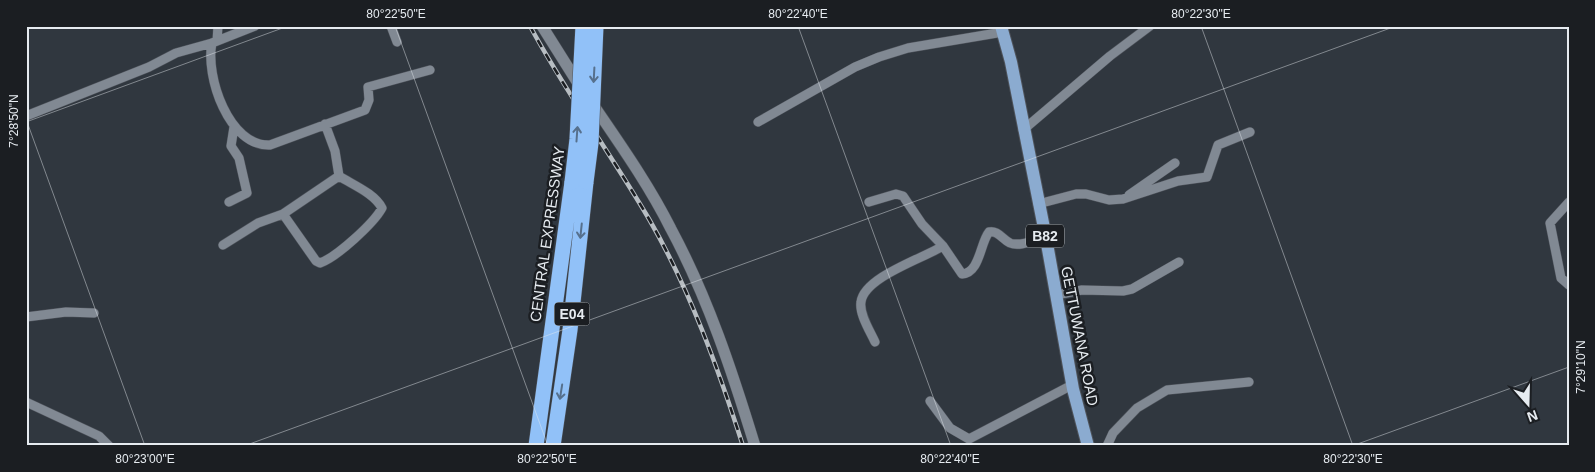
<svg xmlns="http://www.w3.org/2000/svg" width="1595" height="472" viewBox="0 0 1595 472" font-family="Helvetica,sans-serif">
	<rect width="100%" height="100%" fill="#30373f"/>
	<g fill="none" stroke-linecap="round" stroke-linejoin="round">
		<g stroke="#4e535b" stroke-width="10">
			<path id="minor" d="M 218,26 L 217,41 L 212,43 C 205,76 229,147 270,145 L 365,110 L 369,100 L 368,87 L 430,70
				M 391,26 L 397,42
				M 217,41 L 255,26
				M 26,116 L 149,67 L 176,53 L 212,43
				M 758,122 L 855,67 L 879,57 L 908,48 L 1003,32
				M 1023,130 L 1110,56 L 1150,26
				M 1129,195 L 1175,163
				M 229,202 L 247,193 L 239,158 L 231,146 L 234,127
				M 869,202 L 896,194 L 903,196 L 922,224 L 943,246 L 962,274 C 980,273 980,243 989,232 C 998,230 1002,239 1010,243 C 1019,247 1036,240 1046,238
				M 1569,202 L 1550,223 L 1561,278 L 1569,285
				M 1038,204 L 1076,194 L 1086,194 L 1109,200 L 1123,199 L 1178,181 L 1207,177 L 1218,145 L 1250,132
				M 283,214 L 316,261 L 320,263 C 337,257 374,223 382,208 C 374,193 353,185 339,176
				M 223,245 L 258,223 L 283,214 L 339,176 L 335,151 L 325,124
				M 1056,295 L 1082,290 L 1123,291 L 1132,289 L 1179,262
				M 26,317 L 66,312 L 94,313
				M 875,342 C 870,331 859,314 861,302 C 864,277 924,258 943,246
				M 930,401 L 950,428 L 969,439 L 1072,385
				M 26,402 L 99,436 L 109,446
				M 1107,446 L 1113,433 L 1137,408 L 1167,390 L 1249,382"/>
		</g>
		<g stroke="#4e535b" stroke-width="12">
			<path id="tertiary" d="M 542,26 L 581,88
				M 592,103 C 620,144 649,185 671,229 C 708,298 732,371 755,446"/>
		</g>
		<g stroke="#4e535b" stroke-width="14">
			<path id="primary" d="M 1001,26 L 1011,62 L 1046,238 L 1073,389 L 1088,446"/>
		</g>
		<g stroke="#4e535b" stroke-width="16">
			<path id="motorway" d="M 536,446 L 572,182
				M 553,446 L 570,330 L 586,182"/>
		</g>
		<use href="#minor" stroke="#818993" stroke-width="9"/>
		<use href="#tertiary" stroke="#818993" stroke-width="11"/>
		<use href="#primary" stroke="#8babd0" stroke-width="12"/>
		<use href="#motorway" stroke="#91c1f8" stroke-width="15"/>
		<g stroke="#b7bdc2" stroke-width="4.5">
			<path id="rail" d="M 530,26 C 566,93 611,154 649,219 C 690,290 718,368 743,446"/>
		</g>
		<use href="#rail" stroke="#1b1e22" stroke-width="2.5" stroke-dasharray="8" stroke-linecap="butt"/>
		<g stroke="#4e535b" stroke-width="16" stroke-linecap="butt">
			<path id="motorway-bridge" d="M 572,182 L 577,139 L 583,26
				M 586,182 L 591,143 L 596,26"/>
		</g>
		<use href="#motorway-bridge" stroke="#91c1f8" stroke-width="15"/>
	</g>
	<defs><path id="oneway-shaft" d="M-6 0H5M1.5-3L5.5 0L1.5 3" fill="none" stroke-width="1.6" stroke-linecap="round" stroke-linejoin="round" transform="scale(1.25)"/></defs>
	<g stroke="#56708d">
		<use href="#oneway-shaft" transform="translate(594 75) rotate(93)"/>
		<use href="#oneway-shaft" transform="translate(577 134) rotate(-86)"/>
		<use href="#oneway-shaft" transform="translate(581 231) rotate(96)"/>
		<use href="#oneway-shaft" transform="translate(561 392) rotate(99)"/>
	</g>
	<path fill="none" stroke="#e6ebf0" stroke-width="1" stroke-opacity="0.45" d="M 395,26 L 548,446M 798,26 L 951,446M 1201,26 L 1353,446M 26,119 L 145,446M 26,122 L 288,26M 244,446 L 1396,26M 1352,446 L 1569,367"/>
	<g text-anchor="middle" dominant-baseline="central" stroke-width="5" stroke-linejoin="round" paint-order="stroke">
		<g fill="#1b1e22" stroke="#a9aeb2" stroke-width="1">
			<rect x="1026" y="224.5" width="38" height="23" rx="4"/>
			<rect x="554.5" y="302.5" width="35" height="23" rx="4"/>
		</g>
		<g font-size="14" font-weight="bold" fill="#e6ebf0">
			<text x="1045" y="236">B82</text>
			<text x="572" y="314">E04</text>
		</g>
		<g font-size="15" fill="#e6ebf0" stroke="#1b1e22">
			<text transform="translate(547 234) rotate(-82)">CENTRAL EXPRESSWAY</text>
			<text transform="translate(1080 336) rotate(79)">GETTUWANA ROAD</text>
		</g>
	</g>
	<rect width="1595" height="472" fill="none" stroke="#1b1e22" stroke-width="55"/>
	<g transform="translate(1528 404) rotate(160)" stroke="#1b1e22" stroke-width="4" paint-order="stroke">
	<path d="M0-4L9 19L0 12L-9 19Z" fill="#e6ebf0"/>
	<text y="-8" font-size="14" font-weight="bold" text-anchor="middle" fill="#e6ebf0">N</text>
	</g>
	<rect x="28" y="28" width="1540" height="416" fill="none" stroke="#e6ebf0" stroke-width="2"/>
	<g font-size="12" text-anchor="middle" fill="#e6ebf0">
		<text x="396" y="18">80°22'50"E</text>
		<text x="798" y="18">80°22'40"E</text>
		<text x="1201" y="18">80°22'30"E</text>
		<text transform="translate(14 121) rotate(-90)" y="4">7°28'50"N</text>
		<text transform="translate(1581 367) rotate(-90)" y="4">7°29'10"N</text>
		<text x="145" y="463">80°23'00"E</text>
		<text x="547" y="463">80°22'50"E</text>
		<text x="950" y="463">80°22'40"E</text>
		<text x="1353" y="463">80°22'30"E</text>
	</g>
</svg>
